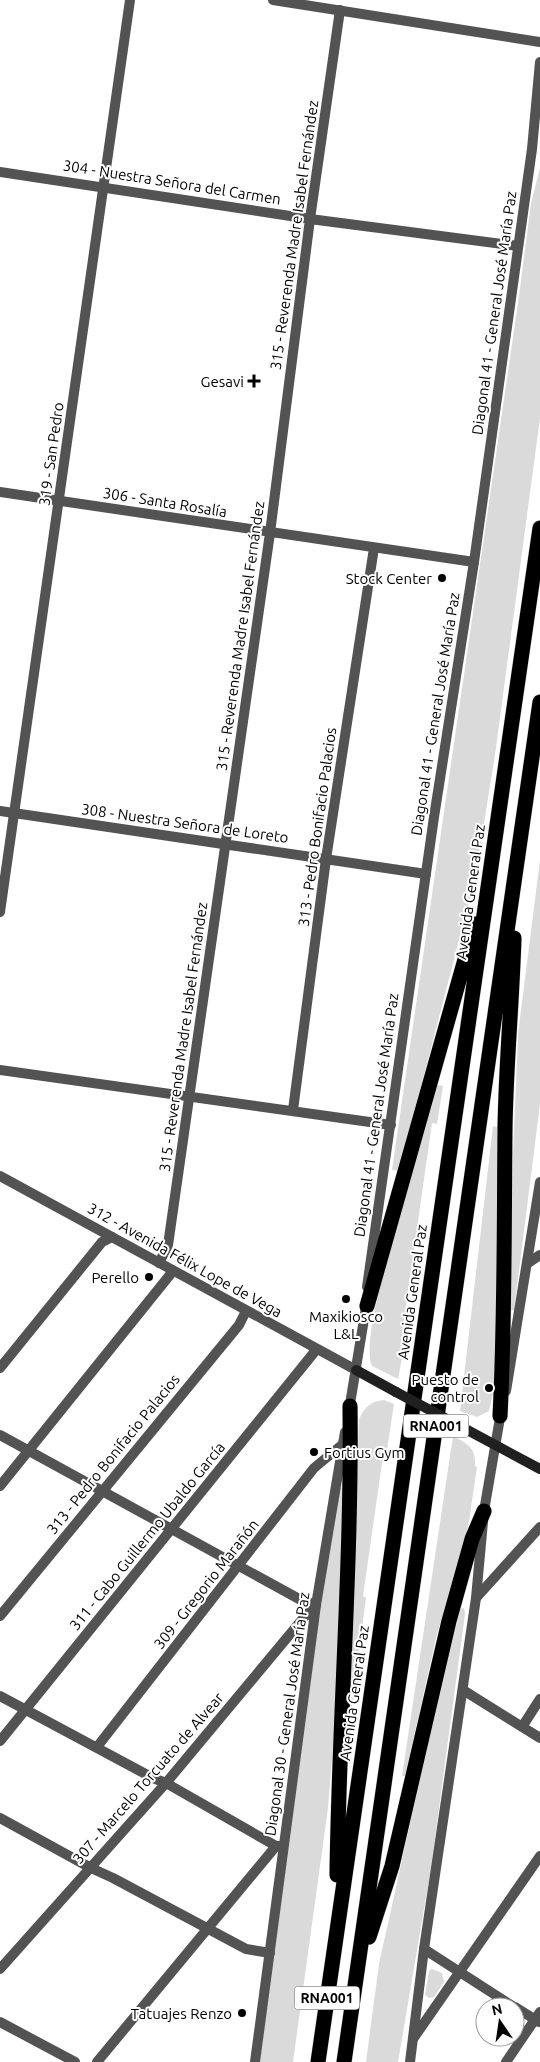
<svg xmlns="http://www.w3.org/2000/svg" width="540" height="2062" viewBox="0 0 540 2062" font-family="Ubuntu,sans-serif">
	<rect width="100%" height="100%" fill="#fff"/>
	<path fill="#dadada" d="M 540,168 L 540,418 L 495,755 L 475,879 L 399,1171 L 392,1170 L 519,296 L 531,203 Z
		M 540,860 L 540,1104 L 514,1310 L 509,1311 L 509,1253 L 518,1034 Z
		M 437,1085 L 443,1086 L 437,1124 L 432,1123 L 403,1327 L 406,1337 L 398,1379 L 372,1366 C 356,1335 425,1129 437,1085 Z
		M 493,1126 L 500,1128 L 496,1380 L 489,1411 L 477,1417 L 460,1411 Z
		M 384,1400 L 394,1404 L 386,1456 L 382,1463 L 363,1596 L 366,1598 L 351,1714 L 348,1713 L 359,1420 C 363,1408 371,1401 384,1400 Z
		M 453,1436 C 468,1444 476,1448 475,1466 L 477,1467 L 468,1528 L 436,1638 L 405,1776 L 402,1776 Z
		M 339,1487 L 343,1489 L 340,1662 L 328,1808 L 293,2062 L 260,2062 L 317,1603 Z
		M 464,1608 L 465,1614 L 431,1868 L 398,2062 L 366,2062 L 379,1964 L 421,1774 L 460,1609 Z
		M 432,1969 L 442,1973 L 444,1982 L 434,1997 L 429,1998 L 425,1995 L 429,1971 Z"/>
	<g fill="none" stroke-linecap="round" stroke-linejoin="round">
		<g stroke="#dbdbdb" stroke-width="16">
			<path id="motorway" d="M 367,1306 L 475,924
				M 500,1416 C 505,1320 504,1224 505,1128 C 506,1064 512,1002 514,938
				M 337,1875 C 339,1718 352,1562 350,1406
				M 369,1937 L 392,1866 L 449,1621 L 472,1539 L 484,1511
				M 318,2062 L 540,528
				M 344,2062 L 540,702"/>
		</g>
		<path stroke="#535353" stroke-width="10" d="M 0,172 L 310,219 L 518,246
			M 0,492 L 474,562
			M 0,811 L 426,874
			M 0,1070 L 391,1125
			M 293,1110 L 326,859 L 374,548
			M 159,1263 L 168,1245 L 270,533 L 310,219 L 340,10
			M 528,1263 L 540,1255
			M 0,1368 L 102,1242 L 112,1237
			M 0,1435 L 301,1600 L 316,1605
			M 0,1486 L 173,1271
			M 476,1598 L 540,1527
			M 0,1616 L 239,1325 L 246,1311
			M 463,1690 L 540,1738
			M 0,1696 L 153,1778 L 166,1783 L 276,1846
			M 522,1727 L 540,1699
			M 0,1741 L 316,1350
			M 97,1747 L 314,1468 L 343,1444
			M 0,1818 L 91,1868 L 113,1878 L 246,1949 L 270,1953
			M 424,1949 L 514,2007
			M 515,2007 L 539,2022
			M 413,2039 L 540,1856
			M 97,2062 L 276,1846 L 283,1846
			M 506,2062 L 540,2012"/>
		<path stroke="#535353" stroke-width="10" d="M 273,0 L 540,42
			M 0,912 L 130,0
			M 0,1176 L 356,1370
			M 367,1287 L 434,817 L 474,562 L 532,149 L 540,62
			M 506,1391 L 540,1182
			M 349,1410 L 367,1301
			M 0,1969 L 166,1783 L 306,1615 L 316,1605
			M 0,2022 L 75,2062
			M 255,2062 L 316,1605 L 345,1432
			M 410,2062 L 424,1949 L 476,1598 L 484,1511 L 501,1412"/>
		<path stroke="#202020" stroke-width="10" d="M 356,1370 L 396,1392
			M 458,1425 L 540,1469"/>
		<use href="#motorway" stroke="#000" stroke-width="15"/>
		<path stroke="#202020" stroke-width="10" d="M 396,1392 L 458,1425"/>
	</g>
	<g fill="#000" stroke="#fff" stroke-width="2">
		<path d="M251.5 373.5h5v5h5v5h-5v5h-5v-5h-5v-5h5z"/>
		<circle cx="442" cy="578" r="5"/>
		<circle cx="149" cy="1277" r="5"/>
		<circle cx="346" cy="1299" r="5"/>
		<circle cx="489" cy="1388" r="5"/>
		<circle cx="314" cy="1452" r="5"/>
		<circle cx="242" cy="2013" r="5"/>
	</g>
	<g text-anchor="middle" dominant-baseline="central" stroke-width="4" stroke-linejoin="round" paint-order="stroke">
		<g fill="#fff" stroke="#4c4c4c" stroke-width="1">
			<rect x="403.5" y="1414.5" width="65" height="23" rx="4"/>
			<rect x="294.5" y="1986.5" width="65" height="23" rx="4"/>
		</g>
		<g font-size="14" font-weight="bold" fill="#000">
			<text x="436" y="1426">RNA001</text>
			<text x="327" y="1998">RNA001</text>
		</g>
		<g font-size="15" fill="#000" stroke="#fff">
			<text transform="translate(172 182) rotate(9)">304 - Nuestra Señora del Carmen</text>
			<text transform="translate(294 235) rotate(-82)">315 - Reverenda Madre Isabel Fernández</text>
			<text transform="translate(494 313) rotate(-82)">Diagonal 41 - General José María Paz</text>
			<text transform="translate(51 454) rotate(-82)">319 - San Pedro</text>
			<text transform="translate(165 502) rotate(9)">306 - Santa Rosalía</text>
			<text transform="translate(240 636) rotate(-82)">315 - Reverenda Madre Isabel Fernández</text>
			<text transform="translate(435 714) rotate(-81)">Diagonal 41 - General José María Paz</text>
			<text transform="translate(185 823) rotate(8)">308 - Nuestra Señora de Loreto</text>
			<text transform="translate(317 827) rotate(-82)">313 - Pedro Bonifacio Palacios</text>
			<text transform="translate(470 892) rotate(-82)">Avenida General Paz</text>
			<text transform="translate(183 1037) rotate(-82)">315 - Reverenda Madre Isabel Fernández</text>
			<text transform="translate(376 1115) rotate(-82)">Diagonal 41 - General José María Paz</text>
			<text transform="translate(185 1260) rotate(29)">312 - Avenida Félix Lope de Vega</text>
			<text transform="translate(412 1292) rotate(-82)">Avenida General Paz</text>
			<text transform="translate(113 1454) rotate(-51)">313 - Pedro Bonifacio Palacios</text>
			<text transform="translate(147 1536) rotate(-51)">311 - Cabo Guillermo Ubaldo García</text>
			<text transform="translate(206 1584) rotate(-52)">309 - Gregorio Marañón</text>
			<text transform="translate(354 1693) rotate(-82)">Avenida General Paz</text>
			<text transform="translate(287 1714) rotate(-82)">Diagonal 30 - General José María Paz</text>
			<text transform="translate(148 1778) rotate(-49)">307 - Marcelo Torcuato de Alvear</text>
		</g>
		<g font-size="15" fill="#000" stroke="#fff" text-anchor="end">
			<text x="244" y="381">Gesavi</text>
			<text x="432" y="578">Stock Center</text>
			<text x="139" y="1277">Perello</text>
			<text x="346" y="1316" text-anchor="middle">Maxikiosco<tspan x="346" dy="17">L&amp;L</tspan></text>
			<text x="479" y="1379">Puesto de<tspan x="479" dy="17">control</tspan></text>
			<text x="324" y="1452" text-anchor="start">Fortius Gym</text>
			<text x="232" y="2013">Tatuajes Renzo</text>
		</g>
	</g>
	<g transform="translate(500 2022) rotate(347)"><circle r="24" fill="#ffffff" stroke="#999999"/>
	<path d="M0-4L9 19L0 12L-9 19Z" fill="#000000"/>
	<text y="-8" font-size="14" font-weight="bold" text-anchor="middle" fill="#000000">N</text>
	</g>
</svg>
